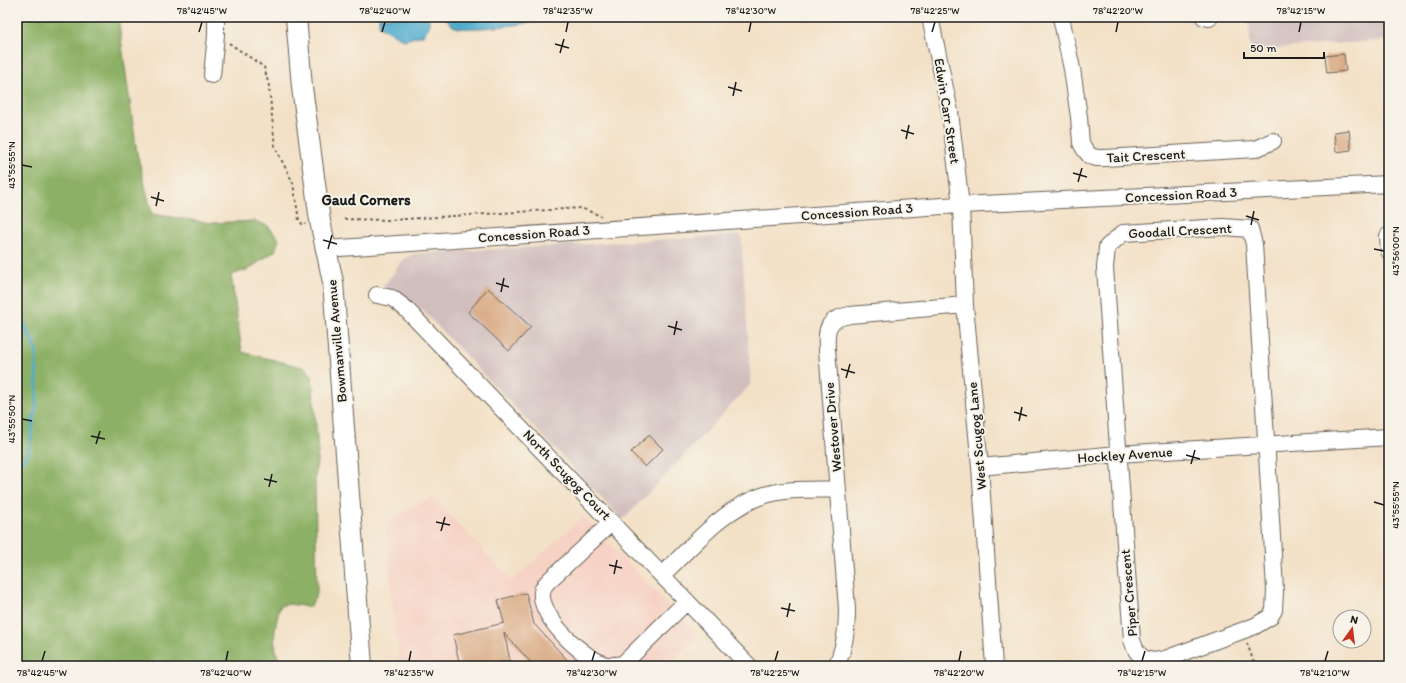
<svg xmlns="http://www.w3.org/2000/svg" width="1406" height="683" viewBox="0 0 1406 683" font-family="Itim,sans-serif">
	<rect width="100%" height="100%" fill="#f7f3e8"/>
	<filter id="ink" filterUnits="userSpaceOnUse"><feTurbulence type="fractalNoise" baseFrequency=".025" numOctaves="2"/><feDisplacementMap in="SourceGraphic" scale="8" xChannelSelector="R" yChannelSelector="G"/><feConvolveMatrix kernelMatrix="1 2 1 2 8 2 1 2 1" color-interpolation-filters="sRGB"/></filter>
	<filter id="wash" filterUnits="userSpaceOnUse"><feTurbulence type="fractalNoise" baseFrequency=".012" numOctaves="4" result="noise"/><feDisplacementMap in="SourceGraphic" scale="16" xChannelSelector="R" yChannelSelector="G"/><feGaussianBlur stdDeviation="0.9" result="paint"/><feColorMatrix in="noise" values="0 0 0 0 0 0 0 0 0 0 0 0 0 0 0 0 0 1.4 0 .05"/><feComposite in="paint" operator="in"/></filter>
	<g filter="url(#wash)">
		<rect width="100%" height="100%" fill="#f3e1c7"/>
		<path fill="#f6d2c4" d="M 433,497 L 512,581 L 583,516 L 698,636 L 666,666 L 399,666 L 385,521 Z"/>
		<path fill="#d1bfbe" d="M 1248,17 L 1389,17 L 1389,40 L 1251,50 Z
			M 741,235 L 751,384 L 623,520 L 420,308 L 383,287 L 403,260 L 413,254 Z"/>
		<path fill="#8cb065" stroke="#546640" d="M 17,17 L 118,17 L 137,153 L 152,214 L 211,223 L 255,221 L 268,226 L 279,239 L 275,251 L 247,270 L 231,275 L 242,352 L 306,368 L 312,376 L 318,451 L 315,478 L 317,594 L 310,607 L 289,604 L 280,606 C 274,632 271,640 281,666 L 17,666 Z"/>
		<path fill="#4faccd" stroke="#366474" d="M 379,17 L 429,17 L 429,27 L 423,35 L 404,40 L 379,26 Z
			M 444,17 L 545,17 L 545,21 C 530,23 463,33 453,26 C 450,24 447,20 444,17 Z"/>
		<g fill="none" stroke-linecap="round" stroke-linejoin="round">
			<path stroke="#4faccd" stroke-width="3" d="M 17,309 L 36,350 L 37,401 L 28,454 L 17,466"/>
		</g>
		<g id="blocks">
			<path fill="#d8a781" d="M 1344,54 L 1346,71 L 1327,73 L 1325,56 Z
				M 1349,130 L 1351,150 L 1336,152 L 1334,132 Z
				M 488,288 L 531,327 L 509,351 L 468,312 Z
				M 649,435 L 663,449 L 645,467 L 631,452 Z
				M 526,593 L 534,624 L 573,666 L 534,666 L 504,633 L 510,660 L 484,666 L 460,666 L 453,635 L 504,623 L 498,600 Z"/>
		</g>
	</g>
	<g filter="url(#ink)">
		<use href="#blocks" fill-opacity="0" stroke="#676158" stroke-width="1"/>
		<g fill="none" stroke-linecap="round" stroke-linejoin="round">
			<g stroke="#676158" stroke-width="18">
				<path id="minor" d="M 930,17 L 950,112 L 961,206 L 965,305 L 980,467 L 994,666
					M 1061,17 L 1072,69 L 1079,117 L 1081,143 L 1085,150 L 1090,156 L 1097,158 L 1105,158 L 1255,149 L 1273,141
					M 1204,17 L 1209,18
					M 212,75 L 216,35 L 216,17
					M 1223,227 L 1250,229 L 1254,244 L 1272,536 L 1275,591 L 1274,610 L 1270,617 L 1255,626 L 1165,659 C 1147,664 1137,658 1132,640 L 1105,268 L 1107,247 L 1123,233 Z
					M 1389,235 L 1388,236 L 1389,251
					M 326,249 L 942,206 L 1389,184
					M 377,295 L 392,298 L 405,308 L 749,666
					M 980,467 L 1118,454 L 1389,437
					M 612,522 L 555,575 C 550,579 543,585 542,592 C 539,617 584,660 607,665 C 612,665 618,665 623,664 L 687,601
					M 662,575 C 692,547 724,507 765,495 C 788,488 814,490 838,489
					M 836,666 C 845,648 847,629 847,609 L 827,349 C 826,328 827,319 850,315 L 965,305"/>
			</g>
			<g stroke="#676158" stroke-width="22">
				<path id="major" d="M 296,17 L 302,87 L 320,221 L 333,282 L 362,666"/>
			</g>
			<path stroke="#676158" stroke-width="2" stroke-dasharray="3 3" stroke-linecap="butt" d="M 229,43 L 264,67 L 269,86 L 275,147 L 293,183 L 299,220 L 303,225 L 306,224
				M 344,219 L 390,220 L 581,208 L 601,216
				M 1247,643 L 1255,666"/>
			<use href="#minor" stroke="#fff" stroke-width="16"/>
			<use href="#major" stroke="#fff" stroke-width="20"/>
		</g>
	</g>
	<path fill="none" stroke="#1c1c1c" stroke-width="1.5" d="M 199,32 L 202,22M 382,32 L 385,22M 566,32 L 568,22M 749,32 L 751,22M 932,32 L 935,22M 1116,32 L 1118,22M 1299,32 L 1301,22M 555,44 L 569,48M 560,53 L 564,39M 728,87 L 742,91M 733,96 L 736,82M 901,130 L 914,134M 906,139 L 909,125M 22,165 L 32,167M 1073,173 L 1087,177M 1078,182 L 1082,168M 151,197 L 164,201M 156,206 L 159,192M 1246,216 L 1259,220M 1251,225 L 1254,211M 323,240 L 337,244M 328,249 L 332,235M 1374,249 L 1384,251M 496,283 L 509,287M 501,292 L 504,278M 668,326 L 682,330M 674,335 L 677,321M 841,369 L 855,373M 846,378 L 850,364M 1014,412 L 1027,416M 22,419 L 32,421M 1019,421 L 1022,407M 91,436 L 105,439M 96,444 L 100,431M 1186,455 L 1200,459M 1191,464 L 1195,450M 264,479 L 277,482M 269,487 L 272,474M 1374,502 L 1384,505M 436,522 L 450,525M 441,531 L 445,517M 609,565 L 622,568M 614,574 L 617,560M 781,608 L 795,611M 787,617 L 790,603M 42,661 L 45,651M 226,661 L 228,651M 409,661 L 411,651M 592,661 L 595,651M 775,661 L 778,651M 959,661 L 961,651M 1142,661 L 1145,651M 1325,661 L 1328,651"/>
	<g text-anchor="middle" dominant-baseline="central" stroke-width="4" stroke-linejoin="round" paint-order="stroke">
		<g font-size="14" fill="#1c1c1c" stroke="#f7f3e8">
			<text transform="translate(947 111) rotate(81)">Edwin Carr Street</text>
			<text transform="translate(1146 156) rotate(-3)">Tait Crescent</text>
			<text transform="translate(1181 195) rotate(-3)">Concession Road 3</text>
			<text transform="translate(857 212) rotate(-4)">Concession Road 3</text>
			<text transform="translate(1180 231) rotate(-3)">Goodall Crescent</text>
			<text transform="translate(534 234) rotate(-4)">Concession Road 3</text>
			<text transform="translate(337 341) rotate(-95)">Bowmanville Avenue</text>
			<text transform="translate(833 427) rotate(-95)">Westover Drive</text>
			<text transform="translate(977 436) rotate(-95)">West Scugog Lane</text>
			<text transform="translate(1125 455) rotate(-4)">Hockley Avenue</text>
			<text transform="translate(567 475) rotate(46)">North Scugog Court</text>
			<text transform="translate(1129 593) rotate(-95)">Piper Crescent</text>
		</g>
		<g font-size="15" font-weight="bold" fill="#1c1c1c" stroke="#f7f3e8">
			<text x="366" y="200">Gaud Corners</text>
		</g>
	</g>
	<rect width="1406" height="683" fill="none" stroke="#f7f3e8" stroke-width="44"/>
	<g transform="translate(1352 629) rotate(14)"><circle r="19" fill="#f7f3e8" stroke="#9f9d96"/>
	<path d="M0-3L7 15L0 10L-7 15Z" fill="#c8321e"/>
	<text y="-6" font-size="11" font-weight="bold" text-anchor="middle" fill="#1c1c1c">N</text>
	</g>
	<path d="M1244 52v6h80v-6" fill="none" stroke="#1c1c1c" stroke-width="2"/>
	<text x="1250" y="52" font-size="12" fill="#1c1c1c" stroke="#f7f3e8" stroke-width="3" paint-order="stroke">50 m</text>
	<rect x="22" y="22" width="1362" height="639" fill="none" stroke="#1c1c1c" stroke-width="1.5"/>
	<g font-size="10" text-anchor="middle" fill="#1c1c1c">
		<text x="202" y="14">78°42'45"W</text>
		<text x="385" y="14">78°42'40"W</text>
		<text x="568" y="14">78°42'35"W</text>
		<text x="751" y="14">78°42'30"W</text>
		<text x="935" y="14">78°42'25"W</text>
		<text x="1118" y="14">78°42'20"W</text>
		<text x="1301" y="14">78°42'15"W</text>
		<text transform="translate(11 165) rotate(-90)" y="4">43°55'55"N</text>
		<text transform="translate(1395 251) rotate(-90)" y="4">43°56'00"N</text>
		<text transform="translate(11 419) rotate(-90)" y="4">43°55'50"N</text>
		<text transform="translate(1395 505) rotate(-90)" y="4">43°55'55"N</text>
		<text x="42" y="676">78°42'45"W</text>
		<text x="226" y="676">78°42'40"W</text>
		<text x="409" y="676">78°42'35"W</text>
		<text x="592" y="676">78°42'30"W</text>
		<text x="775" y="676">78°42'25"W</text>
		<text x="959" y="676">78°42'20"W</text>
		<text x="1142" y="676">78°42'15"W</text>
		<text x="1325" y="676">78°42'10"W</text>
	</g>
</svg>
